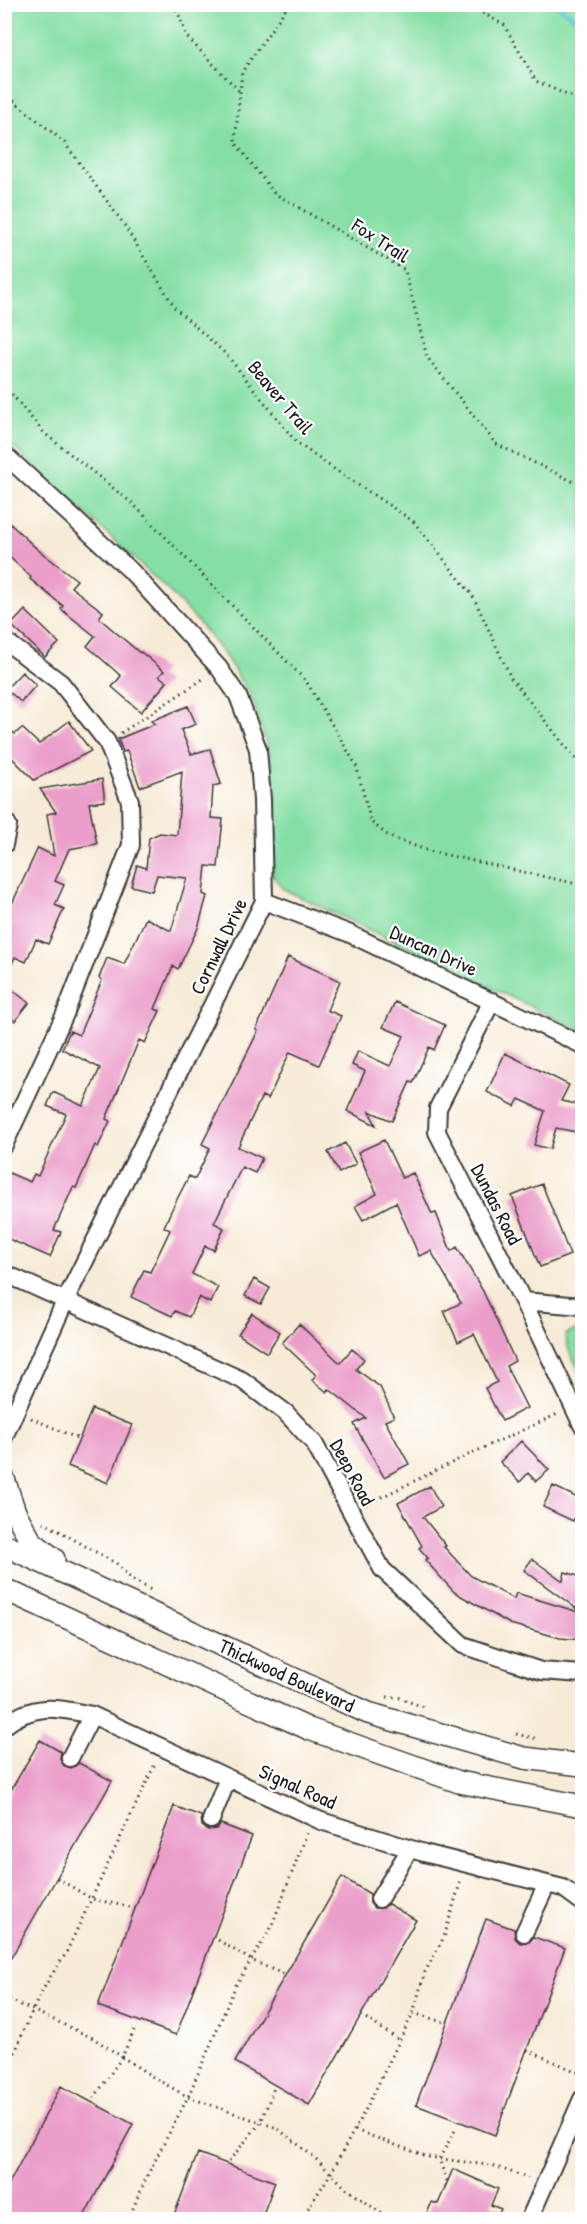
<svg xmlns="http://www.w3.org/2000/svg" width="587" height="2224" viewBox="0 0 587 2224" font-family="'Patrick Hand',sans-serif">
	<rect width="100%" height="100%" fill="#fff"/>
	<filter id="ink" filterUnits="userSpaceOnUse"><feTurbulence type="fractalNoise" baseFrequency=".0167" numOctaves="2"/><feDisplacementMap in="SourceGraphic" scale="12" xChannelSelector="R" yChannelSelector="G"/><feConvolveMatrix kernelMatrix="1 2 1 2 8 2 1 2 1" color-interpolation-filters="sRGB"/></filter>
	<filter id="wash" filterUnits="userSpaceOnUse"><feTurbulence type="fractalNoise" baseFrequency=".008" numOctaves="4" result="noise"/><feDisplacementMap in="SourceGraphic" scale="24" xChannelSelector="R" yChannelSelector="G"/><feGaussianBlur stdDeviation="1.35" result="paint"/><feColorMatrix in="noise" values="0 0 0 0 0 0 0 0 0 0 0 0 0 0 0 0 0 1.4 0 .05"/><feComposite in="paint" operator="in"/></filter>
	<g filter="url(#wash)">
		<rect width="100%" height="100%" fill="#f7ebd7"/>
		<path fill="#85dfa4" stroke="#507e60" stroke-width="1.5" d="M 4,5 L 582,5 L 582,1031 L 283,889 L 272,875 L 276,795 L 269,752 L 252,698 L 226,657 L 199,623 L 168,590 L 5,439 Z
			M 580,1328 L 582,1328 L 582,1378 L 569,1350 L 565,1335 Z"/>
		<g fill="none" stroke-linecap="round" stroke-linejoin="round">
			<path stroke="#56c4cc" stroke-width="5" d="M 555,4 L 582,23"/>
		</g>
		<g id="blocks">
			<path fill="#eb9eca" d="M 4,518 L 37,549 L 77,580 L 71,587 L 103,612 L 99,618 L 140,653 L 141,652 L 164,671 L 159,676 L 167,682 L 141,712 L 112,687 L 121,676 L 87,646 L 95,636 L 61,609 L 63,606 L 30,579 L 31,577 L 4,552 Z
				M 25,610 L 59,643 L 45,657 L 11,625 Z
				M 22,672 L 36,685 L 21,702 L 6,689 Z
				M 188,706 L 196,724 L 181,730 L 191,754 L 210,749 L 221,784 L 213,786 L 211,818 L 223,819 L 218,867 L 206,866 L 203,894 L 207,896 L 198,928 L 178,969 L 173,966 L 155,1009 L 160,1011 L 145,1043 L 139,1040 L 106,1119 L 110,1121 L 98,1147 L 95,1145 L 76,1188 L 73,1187 L 54,1230 L 61,1232 L 50,1257 L 4,1237 L 4,1183 L 9,1173 L 30,1182 L 34,1174 L 38,1176 L 66,1114 L 47,1106 L 53,1092 L 83,1106 L 100,1068 L 62,1049 L 70,1031 L 79,1035 L 102,980 L 99,978 L 107,958 L 124,964 L 146,918 L 171,931 L 187,878 L 157,875 L 152,891 L 131,886 L 137,865 L 146,868 L 149,838 L 160,833 L 177,835 L 182,771 L 140,787 L 127,751 L 123,752 L 118,739 L 155,724 L 151,721 Z
				M 69,721 L 91,751 L 34,780 L 4,750 L 4,724 L 15,734 L 22,728 L 39,744 Z
				M 102,779 L 105,801 L 89,803 L 97,844 L 69,849 L 55,881 L 64,885 L 55,905 L 64,909 L 48,944 L 36,939 L 26,962 L 15,957 L 4,982 L 4,921 L 38,848 L 54,856 L 47,814 L 56,812 L 40,789 Z
				M 288,957 L 340,981 L 327,1010 L 341,1016 L 319,1065 L 290,1052 L 268,1099 L 262,1096 L 238,1147 L 262,1158 L 255,1173 L 242,1167 L 214,1223 L 224,1228 L 214,1250 L 205,1246 L 192,1274 L 218,1287 L 210,1303 L 199,1297 L 189,1317 L 175,1311 L 172,1316 L 131,1297 L 144,1270 L 150,1272 L 170,1230 L 164,1227 L 171,1211 L 189,1176 L 195,1179 L 210,1148 L 202,1144 L 258,1031 L 256,1030 Z
				M 4,983 L 29,1003 L 15,1021 L 4,1012 Z
				M 395,1002 L 445,1025 L 434,1050 L 429,1047 L 413,1083 L 410,1082 L 392,1121 L 369,1111 L 376,1125 L 347,1111 L 365,1071 L 352,1065 L 358,1051 L 390,1066 L 404,1036 L 383,1027 Z
				M 505,1053 L 569,1085 L 561,1101 L 582,1105 L 582,1133 L 556,1128 L 550,1149 L 534,1145 L 545,1111 L 519,1099 L 515,1106 L 487,1092 Z
				M 384,1140 L 402,1178 L 413,1173 L 432,1214 L 436,1213 L 451,1251 L 457,1247 L 483,1291 L 515,1361 L 506,1366 L 527,1408 L 502,1421 L 485,1388 L 497,1382 L 474,1334 L 458,1342 L 444,1311 L 461,1303 L 431,1251 L 419,1256 L 396,1202 L 363,1220 L 355,1206 L 377,1194 L 358,1152 Z
				M 345,1143 L 356,1164 L 339,1173 L 328,1152 Z
				M 542,1184 L 570,1255 L 540,1267 L 512,1196 Z
				M 254,1279 L 270,1288 L 261,1304 L 245,1296 Z
				M 252,1313 L 280,1332 L 267,1353 L 238,1334 Z
				M 299,1324 L 340,1363 L 352,1349 L 364,1359 L 356,1369 L 380,1387 L 394,1417 L 385,1421 L 409,1464 L 384,1477 L 354,1424 L 366,1418 L 329,1389 L 327,1392 L 312,1380 L 316,1375 L 282,1343 Z
				M 92,1409 L 132,1425 L 108,1483 L 68,1466 Z
				M 521,1441 L 549,1470 L 536,1481 L 528,1473 L 520,1482 L 500,1462 Z
				M 430,1486 L 441,1507 L 423,1517 L 446,1546 L 444,1547 L 471,1576 L 514,1599 L 516,1593 L 582,1613 L 582,1640 L 560,1638 L 510,1624 L 454,1592 L 425,1560 L 428,1558 L 419,1548 L 422,1546 L 398,1503 Z
				M 553,1486 L 582,1500 L 573,1521 L 543,1507 Z
				M 532,1559 L 563,1581 L 565,1572 L 582,1577 L 582,1587 L 577,1609 L 524,1570 Z
				M 40,1740 L 61,1752 L 60,1759 L 65,1767 L 71,1768 L 79,1763 L 112,1781 L 4,1970 L 4,1802 Z
				M 174,1806 L 201,1816 L 202,1826 L 208,1830 L 217,1829 L 221,1824 L 252,1836 L 176,2035 L 98,2006 Z
				M 342,1877 L 370,1894 L 370,1903 L 374,1908 L 383,1908 L 388,1904 L 416,1920 L 309,2105 L 235,2062 Z
				M 486,1919 L 514,1929 L 515,1938 L 520,1943 L 529,1942 L 534,1937 L 565,1948 L 495,2135 L 416,2105 Z
				M 61,2086 L 133,2124 L 82,2220 L 4,2220 L 4,2193 Z
				M 198,2153 L 275,2182 L 261,2220 L 172,2220 Z
				M 453,2169 L 498,2189 L 491,2205 L 501,2209 L 496,2220 L 424,2220 L 432,2202 L 438,2204 Z"/>
		</g>
	</g>
	<g filter="url(#ink)">
		<use href="#blocks" fill-opacity="0" stroke="#3d3b38" stroke-width="1.5"/>
		<g fill="none" stroke-linecap="round" stroke-linejoin="round">
			<g stroke="#3d3b38" stroke-width="20">
				<path id="minor" d="M 4,454 L 131,571 L 219,668 L 238,696 L 258,749 L 262,800 L 264,901 L 66,1299 L 4,1437
					M 4,640 L 61,683 L 107,742 L 130,801 L 131,845 L 65,1014 L 4,1145
					M 4,819 L 8,825 L 4,845
					M 264,901 L 348,933 L 582,1045
					M 492,1001 L 438,1108 L 437,1132 L 523,1301 L 582,1425
					M 4,1273 L 242,1380 L 286,1413 L 314,1443 L 382,1569 L 463,1645 L 541,1671 L 582,1674
					M 523,1301 L 582,1306
					M 4,1726 C 35,1702 57,1708 92,1715 L 321,1821 L 424,1853 L 563,1888 L 582,1902
					M 70,1758 L 92,1715
					M 211,1820 L 228,1778
					M 379,1899 L 410,1849
					M 524,1933 L 547,1884
					M 529,2220 L 582,2099"/>
			</g>
			<g stroke="#3d3b38" stroke-width="24">
				<path id="major" d="M 4,1479 L 15,1512 L 31,1541 L 54,1559
					M 4,1545 L 368,1713 L 524,1758 L 582,1765
					M 4,1589 L 309,1729 L 459,1782 L 582,1806"/>
			</g>
			<path stroke="#3d3b38" stroke-width="3" stroke-dasharray="1.5 4.5" stroke-linecap="butt" d="M 175,4 L 187,37 L 240,92
				M 289,4 L 242,72 L 235,142 L 274,193 L 405,270 L 427,357 L 496,444 L 582,486
				M 467,4 L 504,25 L 536,81 L 582,102
				M 4,93 L 64,142 L 123,223 L 175,308 L 226,354 L 296,442 L 328,465 L 413,521 L 473,596 L 511,678 L 582,767
				M 4,385 L 44,433 L 133,504 L 306,681 L 356,765 L 371,822 L 390,837 L 429,851 L 582,885
				M 121,733 L 206,677
				M 31,1418 L 79,1439
				M 365,1505 L 468,1455 L 560,1413
				M 43,1522 L 117,1564 L 131,1579 L 151,1590
				M 387,1697 L 400,1698 L 423,1707
				M 516,1734 L 538,1739
				M 57,1878 L 92,1899 L 135,1908
				M 213,1937 L 251,1960 L 285,1975
				M 4,1997 L 93,2038 L 153,2077 L 188,2097 L 277,2128 L 314,2157 L 347,2189 L 391,2220
				M 413,2013 L 447,2023
				M 361,2015 L 399,2040
				M 527,2050 L 582,2074
				M 4,2081 C 22,2035 35,1996 65,1955 L 155,1764
				M 94,2098 L 122,2057 L 134,2030
				M 355,2130 L 428,2157 L 494,2166 L 528,2178
				M 229,2161 L 261,2122 L 274,2088
				M 4,2180 L 10,2182
				M 447,2181 L 439,2159 L 457,2127
				M 128,2220 L 147,2176 L 188,2097 L 236,1985 L 271,1928 L 307,1833
				M 305,2220 L 307,2210 L 331,2173 L 370,2101 L 413,2013 L 425,1972 L 444,1937 L 461,1880"/>
			<use href="#minor" stroke="#fff" stroke-width="16"/>
			<use href="#major" stroke="#fff" stroke-width="21"/>
		</g>
	</g>
	<g text-anchor="middle" dominant-baseline="central" stroke-width="4.5" stroke-linejoin="round" paint-order="stroke">
		<g font-size="20" fill="#1c1c1c" stroke="#fff">
			<text transform="translate(381 240) rotate(33)">Fox Trail</text>
			<text transform="translate(281 397) rotate(50)">Beaver Trail</text>
			<text transform="translate(218 946) rotate(-64)">Cornwall Drive</text>
			<text transform="translate(434 950) rotate(25)">Duncan Drive</text>
			<text transform="translate(497 1204) rotate(63)">Dundas Road</text>
			<text transform="translate(353 1472) rotate(62)">Deep Road</text>
			<text transform="translate(287 1675) rotate(25)">Thickwood Boulevard</text>
			<text transform="translate(298 1786) rotate(24)">Signal Road</text>
		</g>
	</g>
	<rect width="587" height="2224" fill="none" stroke="#fff" stroke-width="24"/>
</svg>
